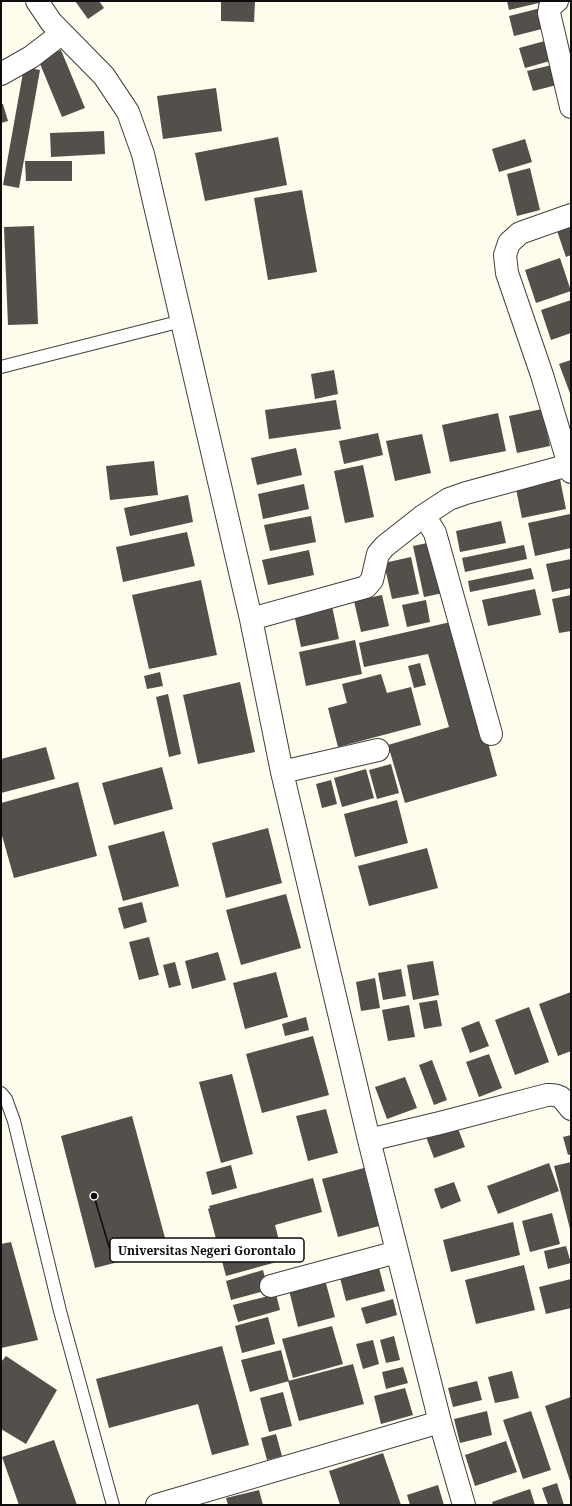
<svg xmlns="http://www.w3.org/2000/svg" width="572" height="1506" viewBox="0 0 572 1506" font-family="'Noto Serif',serif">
	<rect width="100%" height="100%" fill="#fdfced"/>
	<path fill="#534f4a" d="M 75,1 L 99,1 L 104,8 L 88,19 Z
		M 221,1 L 255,1 L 254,22 L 221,21 Z
		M 507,1 L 543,1 L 543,2 L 509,10 Z
		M 541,8 L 546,28 L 514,36 L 509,16 Z
		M 552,39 L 557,59 L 525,68 L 519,48 Z
		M 61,50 L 85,108 L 62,117 L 38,59 Z
		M 560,63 L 565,83 L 533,91 L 527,71 Z
		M 24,67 L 40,70 L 19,188 L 3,185 Z
		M 216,88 L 222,131 L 163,139 L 157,96 Z
		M 1,104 L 3,104 L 8,121 L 1,123 Z
		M 104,131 L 105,154 L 51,157 L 50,133 Z
		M 278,137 L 287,185 L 205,201 L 195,153 Z
		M 525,139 L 532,162 L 499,172 L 492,149 Z
		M 25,161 L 72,161 L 72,181 L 26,181 Z
		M 530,168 L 540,210 L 517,216 L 507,174 Z
		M 302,190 L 317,272 L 268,280 L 254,198 Z
		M 571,223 L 571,255 L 566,257 L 556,228 Z
		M 34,226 L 38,324 L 8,325 L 4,227 Z
		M 560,258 L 571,291 L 536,303 L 525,270 Z
		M 571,300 L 571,333 L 551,340 L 541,310 Z
		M 571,360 L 571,396 L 559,364 Z
		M 334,370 L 338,394 L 315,399 L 311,374 Z
		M 336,400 L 341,429 L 269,439 L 265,410 Z
		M 542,409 L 550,446 L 517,453 L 509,416 Z
		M 498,413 L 506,451 L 450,462 L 442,425 Z
		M 378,433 L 383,455 L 344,464 L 339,441 Z
		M 422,434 L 431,473 L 395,481 L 386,441 Z
		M 296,448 L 302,475 L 257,485 L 251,458 Z
		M 154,461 L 158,495 L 110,500 L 106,466 Z
		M 363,465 L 374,517 L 345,523 L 334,471 Z
		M 560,479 L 566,509 L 522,518 L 516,489 Z
		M 304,484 L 309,509 L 263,519 L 258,494 Z
		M 188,495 L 193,522 L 130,536 L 124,508 Z
		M 570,514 L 571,548 L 535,556 L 528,523 Z
		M 311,516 L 316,542 L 270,551 L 264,525 Z
		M 501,521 L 506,543 L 460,552 L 456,531 Z
		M 187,532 L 195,566 L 123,582 L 116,547 Z
		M 437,541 L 448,592 L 424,597 L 413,546 Z
		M 524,545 L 527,559 L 465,572 L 462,558 Z
		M 309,550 L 314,575 L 268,585 L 262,560 Z
		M 411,557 L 419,594 L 392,599 L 384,563 Z
		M 571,559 L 571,588 L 552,592 L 546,564 Z
		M 531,568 L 534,579 L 470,592 L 468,581 Z
		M 201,580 L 217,655 L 149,669 L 132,595 Z
		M 535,589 L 541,615 L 488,626 L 482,600 Z
		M 382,595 L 389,626 L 361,632 L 354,601 Z
		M 571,595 L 571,631 L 559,633 L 552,599 Z
		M 426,600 L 430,622 L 407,627 L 402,605 Z
		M 332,606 L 339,639 L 301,647 L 294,614 Z
		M 455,621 L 497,776 L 405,803 L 388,745 L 449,727 L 428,654 L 364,667 L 359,643 Z
		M 355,640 L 362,674 L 306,686 L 299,652 Z
		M 420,663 L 426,685 L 414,688 L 408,666 Z
		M 160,672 L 163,686 L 147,689 L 144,676 Z
		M 381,674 L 387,693 L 411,687 L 421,725 L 338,747 L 328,708 L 347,703 L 342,684 Z
		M 240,682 L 255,752 L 198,764 L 183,695 Z
		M 168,694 L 181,754 L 169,757 L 156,697 Z
		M 46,747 L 55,779 L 1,793 L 1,759 Z
		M 391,764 L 399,793 L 377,799 L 369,770 Z
		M 162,767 L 173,809 L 114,825 L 102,783 Z
		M 366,769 L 374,798 L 342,807 L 334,778 Z
		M 331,780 L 337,804 L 322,808 L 316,784 Z
		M 78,782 L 97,856 L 14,878 L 1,832 L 1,803 Z
		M 397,800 L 408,843 L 355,857 L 344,814 Z
		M 268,828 L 282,883 L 226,898 L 212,843 Z
		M 164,831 L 179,886 L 123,901 L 108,846 Z
		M 427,848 L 438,888 L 369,906 L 358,866 Z
		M 286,894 L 301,948 L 241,965 L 226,910 Z
		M 142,902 L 147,922 L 124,929 L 118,908 Z
		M 149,937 L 159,975 L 139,980 L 129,942 Z
		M 218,952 L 226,980 L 192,989 L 185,961 Z
		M 433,961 L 439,995 L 413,1000 L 407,965 Z
		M 175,962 L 181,985 L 169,988 L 163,965 Z
		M 401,969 L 406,996 L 383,1000 L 378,973 Z
		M 276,972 L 288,1017 L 245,1029 L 233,983 Z
		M 375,978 L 380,1008 L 361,1011 L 356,982 Z
		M 571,992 L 571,1051 L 558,1056 L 539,1004 Z
		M 437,1000 L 442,1026 L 424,1029 L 419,1003 Z
		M 409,1005 L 415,1037 L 388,1041 L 382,1010 Z
		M 529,1007 L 549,1062 L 515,1075 L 495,1020 Z
		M 306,1017 L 309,1030 L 285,1036 L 282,1024 Z
		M 479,1021 L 489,1046 L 470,1053 L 461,1028 Z
		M 313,1036 L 329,1095 L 262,1113 L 246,1054 Z
		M 489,1054 L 502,1088 L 479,1097 L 466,1062 Z
		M 432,1060 L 447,1100 L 434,1105 L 419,1065 Z
		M 232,1074 L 253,1154 L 221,1163 L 199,1082 Z
		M 405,1077 L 417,1108 L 387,1119 L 375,1087 Z
		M 326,1109 L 338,1153 L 308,1161 L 296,1116 Z
		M 132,1116 L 168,1249 L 95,1268 L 61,1136 Z
		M 456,1123 L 465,1147 L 434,1158 L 425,1134 Z
		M 571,1135 L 571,1154 L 568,1155 L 563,1137 Z
		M 571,1162 L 571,1229 L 570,1229 L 554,1166 Z
		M 549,1163 L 559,1191 L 498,1214 L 487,1186 Z
		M 231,1165 L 237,1188 L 212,1195 L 206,1172 Z
		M 364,1168 L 379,1226 L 338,1237 L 322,1179 Z
		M 313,1178 L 322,1212 L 275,1225 L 284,1260 L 226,1276 L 208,1209 L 210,1208 L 209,1206 Z
		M 454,1182 L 461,1201 L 441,1209 L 434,1189 Z
		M 552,1213 L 560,1244 L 530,1252 L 522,1221 Z
		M 513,1222 L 520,1255 L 451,1272 L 443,1240 Z
		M 11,1242 L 38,1340 L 1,1348 L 1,1244 Z
		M 566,1246 L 571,1263 L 548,1269 L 544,1251 Z
		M 377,1260 L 385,1291 L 346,1301 L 338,1270 Z
		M 524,1265 L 535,1310 L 476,1324 L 465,1280 Z
		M 263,1270 L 268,1290 L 231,1300 L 226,1281 Z
		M 324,1276 L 335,1317 L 298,1327 L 288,1286 Z
		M 571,1279 L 571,1308 L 546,1314 L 539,1287 Z
		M 276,1294 L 280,1310 L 238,1322 L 233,1305 Z
		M 393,1299 L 397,1315 L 366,1324 L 361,1308 Z
		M 268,1317 L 275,1344 L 242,1353 L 235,1326 Z
		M 332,1326 L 343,1364 L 293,1378 L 282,1339 Z
		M 394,1336 L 400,1360 L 386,1363 L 380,1340 Z
		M 373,1340 L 379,1364 L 363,1369 L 356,1344 Z
		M 222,1346 L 249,1445 L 212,1455 L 198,1404 L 109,1428 L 96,1379 Z
		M 281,1350 L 289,1381 L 250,1392 L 241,1360 Z
		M 6,1356 L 57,1390 L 26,1444 L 1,1429 L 1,1362 Z
		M 353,1364 L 364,1404 L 299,1421 L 288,1381 Z
		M 403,1367 L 408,1383 L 386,1389 L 382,1372 Z
		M 512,1371 L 519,1398 L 495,1403 L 488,1377 Z
		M 477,1381 L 482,1400 L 453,1407 L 448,1388 Z
		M 405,1388 L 413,1415 L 381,1424 L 374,1396 Z
		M 283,1392 L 292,1426 L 269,1432 L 260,1398 Z
		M 571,1397 L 571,1484 L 545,1406 Z
		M 487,1411 L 492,1435 L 460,1443 L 454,1419 Z
		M 531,1411 L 551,1470 L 523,1479 L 503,1420 Z
		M 276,1434 L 282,1456 L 267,1460 L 261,1438 Z
		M 54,1440 L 77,1505 L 19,1505 L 2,1457 Z
		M 506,1441 L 517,1472 L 475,1486 L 465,1455 Z
		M 383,1453 L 401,1505 L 340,1505 L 329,1471 Z
		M 557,1483 L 564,1505 L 548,1505 L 542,1488 Z
		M 438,1485 L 444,1505 L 410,1505 L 407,1495 Z
		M 530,1489 L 535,1505 L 493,1505 L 492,1502 Z
		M 259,1490 L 263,1505 L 228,1505 L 226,1498 Z"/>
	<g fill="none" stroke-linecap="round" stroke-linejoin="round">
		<g stroke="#3f3f3f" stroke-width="14">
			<path id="service" d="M 1,367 L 182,321
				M 1,1093 L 6,1099 L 14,1121 L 60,1311 L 113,1505"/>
		</g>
		<g stroke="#3f3f3f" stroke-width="24">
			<path id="minor" d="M 37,1 L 51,22 L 104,76 L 128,112 L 143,154 L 251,619 L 282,772 L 369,1140 L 440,1422 L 464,1505
				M 557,1 L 550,7 L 549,13 L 571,107
				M 1,74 L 31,57 L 61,34
				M 569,465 L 542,375 L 507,273 L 505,255 L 509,243 L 520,233 L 571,215
				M 423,516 L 427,520 L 435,533 L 491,734
				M 251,619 L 366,587 L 372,580 L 378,554 L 385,546 L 423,516 L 449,499 L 466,493 L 569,465 L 571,472
				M 282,772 L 378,750
				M 369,1140 L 440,1123 L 547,1095 C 561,1094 563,1099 571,1109
				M 271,1286 L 397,1252
				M 157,1505 L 440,1422"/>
		</g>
		<use href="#service" stroke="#fff" stroke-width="12"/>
		<use href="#minor" stroke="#fff" stroke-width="22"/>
	</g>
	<path fill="none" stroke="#0c0c0c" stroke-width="1.5" d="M94 1196L110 1250"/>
	<circle fill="#0c0c0c" stroke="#fff" stroke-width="1.5" cx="94" cy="1196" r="4"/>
	<rect fill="#fff" stroke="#0c0c0c" stroke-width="1.5" x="110" y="1238" width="194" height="24" rx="4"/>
	<g font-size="12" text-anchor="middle" font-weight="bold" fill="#0c0c0c">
		<text x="207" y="1255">Universitas Negeri Gorontalo</text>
	</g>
	<rect width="572" height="1506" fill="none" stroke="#0c0c0c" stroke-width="4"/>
</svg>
